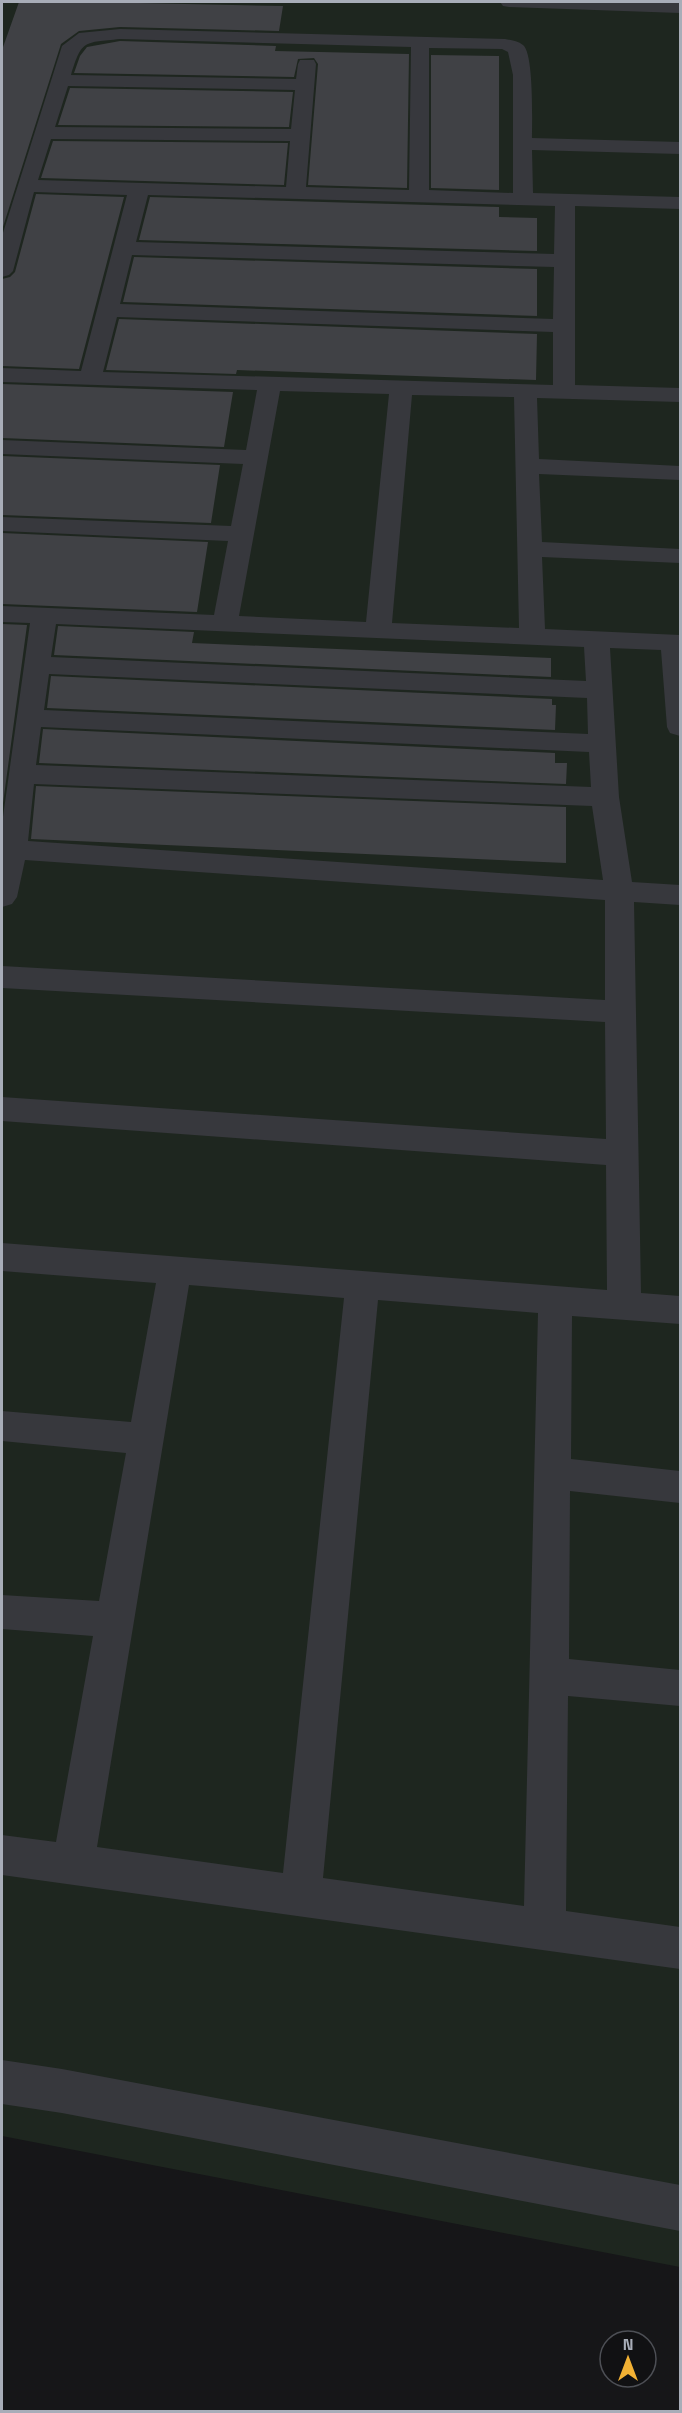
<svg xmlns="http://www.w3.org/2000/svg" width="682" height="2413" viewBox="0 0 682 2413" font-family="'Space Grotesk',sans-serif">
	<rect width="100%" height="100%" fill="#161618"/>
	<path fill="#1e261f" d="M 2,2 L 680,2 L 680,2267 L 2,2136 Z"/>
	<path fill="#404145" d="M 19,2 L 92,2 L 283,6 L 279,31 L 120,27 L 79,31 L 61,44 L 2,230 L 2,50 Z
		M 120,41 L 276,46 L 275,51 L 409,54 L 407,188 L 308,185 L 318,64 L 314,58 L 298,59 L 294,77 L 74,73 L 80,56 L 87,47 Z
		M 431,55 L 499,56 L 499,190 L 431,188 Z
		M 70,88 L 293,92 L 289,127 L 58,125 Z
		M 53,141 L 288,143 L 284,185 L 41,178 Z
		M 36,194 L 124,197 L 79,369 L 2,366 L 2,279 L 10,277 L 15,272 Z
		M 150,197 L 499,207 L 499,217 L 537,218 L 537,251 L 139,240 Z
		M 134,257 L 537,269 L 537,316 L 123,302 Z
		M 119,319 L 537,334 L 536,380 L 237,370 L 236,374 L 106,370 Z
		M 2,384 L 233,392 L 224,447 L 2,438 Z
		M 2,456 L 220,465 L 211,523 L 2,515 Z
		M 2,533 L 208,542 L 197,612 L 2,604 Z
		M 2,624 L 27,625 L 2,811 Z
		M 58,626 L 194,632 L 192,643 L 551,658 L 551,677 L 54,655 Z
		M 51,676 L 552,699 L 552,705 L 556,705 L 555,730 L 47,708 Z
		M 43,729 L 555,753 L 555,763 L 567,763 L 566,784 L 39,763 Z
		M 36,786 L 566,807 L 566,863 L 31,839 Z"/>
	<g fill="none" stroke-linecap="round" stroke-linejoin="round">
		<path fill="#37383d" fill-rule="evenodd" d="M 500,2 L 680,3 L 680,13 L 509,7 L 503,6 Z
			M 120,29 L 505,39 C 510,40 518,41 523,45 C 534,53 532,123 532,138 L 680,142 L 680,154 L 532,150 L 533,193 L 680,197 L 680,209 L 575,206 L 575,385 L 680,388 L 680,402 L 537,398 L 539,459 L 680,466 L 680,480 L 539,474 L 542,542 L 680,549 L 680,563 L 542,557 L 545,629 L 680,635 L 680,736 L 670,733 L 667,727 L 661,650 L 610,648 L 619,797 L 632,882 L 680,885 L 680,905 L 634,902 L 641,1293 L 680,1296 L 680,1324 L 572,1316 L 571,1459 L 680,1471 L 680,1503 L 570,1491 L 569,1659 L 680,1670 L 680,1706 L 568,1696 L 566,1911 L 680,1927 L 680,1969 L 2,1875 L 2,1835 L 56,1842 L 93,1636 L 2,1629 L 2,1595 L 99,1601 L 126,1453 L 2,1441 L 2,1411 L 131,1422 L 156,1283 L 2,1271 L 2,1243 L 607,1290 L 606,1165 L 2,1121 L 2,1097 L 606,1139 L 605,1022 L 2,988 L 2,966 L 605,1000 L 605,900 L 25,860 L 17,897 L 12,904 L 2,907 L 2,824 L 30,623 L 2,622 L 2,606 L 214,615 L 228,541 L 2,531 L 2,517 L 231,526 L 243,464 L 2,454 L 2,440 L 246,450 L 257,390 L 2,382 L 2,368 L 81,371 L 127,195 L 34,192 L 13,271 L 9,275 L 2,277 L 2,236 L 62,46 L 79,33 ZM 120,39 L 411,47 L 409,190 L 306,187 L 316,64 L 314,60 L 300,60 L 298,64 L 296,79 L 71,75 C 82,39 84,43 120,39 ZM 429,48 L 502,49 L 508,52 L 513,75 L 513,193 L 429,190 ZM 68,86 L 295,90 L 291,129 L 55,127 ZM 51,139 L 290,141 L 286,187 L 38,180 ZM 148,195 L 555,206 L 554,254 L 136,242 ZM 132,255 L 554,267 L 553,319 L 120,304 ZM 117,317 L 553,332 L 553,385 L 103,372 ZM 280,391 L 389,394 L 366,622 L 239,616 ZM 412,395 L 514,397 L 519,628 L 392,623 ZM 56,624 L 584,647 L 586,681 L 51,657 ZM 49,674 L 587,698 L 588,734 L 44,710 ZM 41,727 L 589,752 L 591,787 L 36,765 ZM 34,784 L 592,806 L 603,880 L 28,841 ZM 189,1285 L 344,1298 L 283,1873 L 97,1847 ZM 378,1300 L 538,1313 L 524,1906 L 323,1878 Z
			M 2,2060 L 62,2069 L 680,2185 L 680,2231 L 62,2113 L 2,2104 Z"/>
	</g>
	<rect width="682" height="2413" fill="none" stroke="#a8adb8" stroke-width="6"/>
	<g transform="translate(628 2359)"><circle r="28" fill="#111113" stroke="#4d4f55" stroke-width="1.5"/>
	<path d="M0-4.5L10 22L0 15L-10 22Z" fill="#f2b134"/>
	<text y="-9" font-size="16" font-weight="bold" text-anchor="middle" fill="#a8adb8">N</text>
	</g>
</svg>
